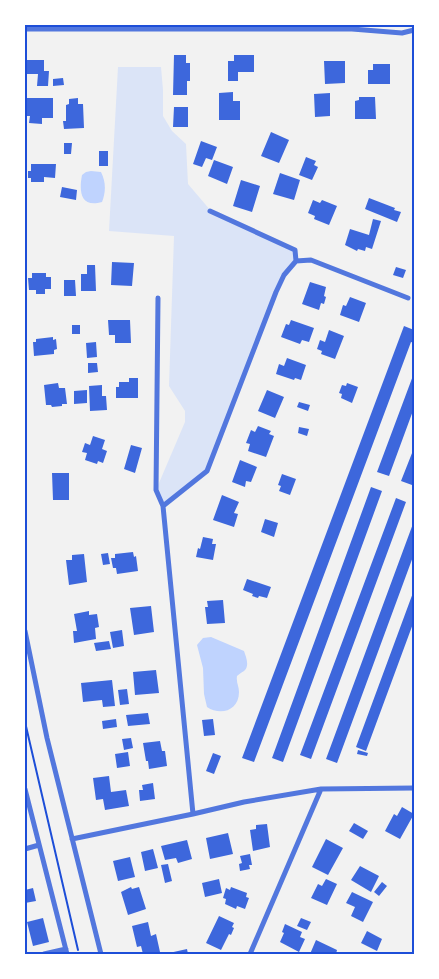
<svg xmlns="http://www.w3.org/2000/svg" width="439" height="979" viewBox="0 0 439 979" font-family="'IBM Plex Sans',sans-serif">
	<rect width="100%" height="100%" fill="#f2f2f2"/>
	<path fill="#dbe4f7" d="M 118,67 L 161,67 L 163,90 L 163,116 L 172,131 L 186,144 L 188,184 L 211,211 L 295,250 L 296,261 L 284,275 L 207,471 L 163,506 L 156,490 L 185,422 L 185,411 L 169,386 L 174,236 L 109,231 Z"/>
	<path fill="#bfd3fe" d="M 91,171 L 101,172 C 106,182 106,192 102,202 C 80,208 79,191 82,175 L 86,172 Z
		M 211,637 L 244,651 C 246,657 250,666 244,671 C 241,673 239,674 237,676 C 236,683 239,686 239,692 C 239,711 220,716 207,707 L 204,694 L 203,668 L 197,645 L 203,638 Z"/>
	<path fill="#3d67dc" d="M 174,55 L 186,55 L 186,63 L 190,63 L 190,81 L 187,81 L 187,95 L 173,95 Z
		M 234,55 L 254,55 L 254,72 L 238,72 L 238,81 L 228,81 L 228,61 L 234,61 Z
		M 27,60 L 44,60 L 44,71 L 49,71 L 48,86 L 37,86 L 38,74 L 27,74 Z
		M 324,61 L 345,61 L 345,83 L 325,84 Z
		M 373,64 L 390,64 L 390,84 L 368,84 L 368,70 L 373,70 Z
		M 63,78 L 64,85 L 53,86 L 53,79 Z
		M 233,92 L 233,101 L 240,101 L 240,120 L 219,120 L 219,93 Z
		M 330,93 L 330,116 L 315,117 L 314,94 Z
		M 359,97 L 375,97 L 376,119 L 355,119 L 355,101 L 359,100 Z
		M 25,98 L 53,98 L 53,118 L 42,118 L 42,124 L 29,123 L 30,116 L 25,116 Z
		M 78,98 L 78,104 L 83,104 L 84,128 L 64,129 L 63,121 L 66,121 L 66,105 L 69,104 L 69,99 Z
		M 174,107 L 188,107 L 188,127 L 173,127 Z
		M 271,132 L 289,140 L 279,163 L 261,156 Z
		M 201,141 L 217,147 L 212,160 L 206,158 L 202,167 L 193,164 Z
		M 64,143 L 72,143 L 71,154 L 64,154 Z
		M 99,151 L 108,151 L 108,166 L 99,166 Z
		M 306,157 L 316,161 L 314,165 L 318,167 L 312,180 L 299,175 Z
		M 214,160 L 233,167 L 227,184 L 208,176 Z
		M 31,164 L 56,164 L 55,178 L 44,177 L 44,182 L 31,182 L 31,178 L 28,178 L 28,171 L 31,171 Z
		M 280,173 L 300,180 L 294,200 L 273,194 Z
		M 241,180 L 260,186 L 252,212 L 233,206 Z
		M 62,187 L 77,190 L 76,200 L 60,197 Z
		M 369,198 L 395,208 L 394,210 L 401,212 L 397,222 L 365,209 Z
		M 313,200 L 320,203 L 322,200 L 337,206 L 329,225 L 314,219 L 315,216 L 308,213 Z
		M 373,219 L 381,221 L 372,249 L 366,247 L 365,251 L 358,249 L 357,251 L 345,245 L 350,229 L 369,235 Z
		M 112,262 L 134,263 L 132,286 L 111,285 Z
		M 87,265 L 95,265 L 96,291 L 81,291 L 81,274 L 87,274 Z
		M 396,267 L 406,270 L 403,278 L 393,275 Z
		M 32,273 L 46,273 L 46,277 L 51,277 L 51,289 L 45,289 L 45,294 L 36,294 L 36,290 L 29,290 L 28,278 L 32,278 Z
		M 64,280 L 75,280 L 76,296 L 64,296 Z
		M 310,282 L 326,287 L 324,296 L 326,297 L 324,304 L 321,303 L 319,310 L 302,304 Z
		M 350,297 L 366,303 L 359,322 L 340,315 L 343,305 L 346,306 Z
		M 108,320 L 130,320 L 131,343 L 115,343 L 115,335 L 109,335 Z
		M 291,320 L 314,328 L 309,342 L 302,340 L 300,344 L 281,337 L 286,324 L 289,325 Z
		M 72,325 L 80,325 L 80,334 L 72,334 Z
		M 404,326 L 414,330 L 414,343 L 411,342 L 254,762 L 242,758 Z
		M 329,330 L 344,336 L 335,359 L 321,354 L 322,351 L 317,349 L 320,340 L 325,342 Z
		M 53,337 L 53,340 L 56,339 L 57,349 L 54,350 L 54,354 L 34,356 L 33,342 L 36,342 L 36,339 Z
		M 96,342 L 97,357 L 87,358 L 86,343 Z
		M 287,358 L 306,365 L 301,380 L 295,378 L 294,380 L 276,374 L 279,364 L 284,366 Z
		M 88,363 L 97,363 L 98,372 L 88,373 Z
		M 414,373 L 414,408 L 389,476 L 377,472 Z
		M 129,378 L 138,378 L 138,398 L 116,398 L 116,387 L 119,387 L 119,382 L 129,382 Z
		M 58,383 L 59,388 L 65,388 L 67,404 L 62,404 L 62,406 L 52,407 L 51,405 L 46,405 L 44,385 Z
		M 347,383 L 358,387 L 352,403 L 341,398 L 342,394 L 339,393 L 342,385 L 346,386 Z
		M 102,385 L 102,396 L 106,396 L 107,410 L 90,411 L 89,386 Z
		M 87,390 L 87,403 L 74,404 L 74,391 Z
		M 267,390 L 284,397 L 275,418 L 258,411 Z
		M 299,402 L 310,405 L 308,411 L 297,407 Z
		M 258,426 L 271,431 L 269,434 L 274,436 L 266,457 L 248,451 L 250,444 L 246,443 L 251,430 L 255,432 Z
		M 299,427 L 309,429 L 307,436 L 298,433 Z
		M 93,436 L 105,440 L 102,449 L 107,451 L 103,463 L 98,461 L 97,464 L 85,460 L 87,453 L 82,452 L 85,443 L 90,445 Z
		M 131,445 L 142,448 L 135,473 L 124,469 Z
		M 414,448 L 414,481 L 412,485 L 401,481 Z
		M 240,460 L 257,467 L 251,482 L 246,481 L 245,487 L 232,482 Z
		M 52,473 L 69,473 L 69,500 L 53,500 Z
		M 282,474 L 296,479 L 290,495 L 279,491 L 281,486 L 278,485 Z
		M 371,487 L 382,491 L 283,762 L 272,758 Z
		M 222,495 L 239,502 L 234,513 L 238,514 L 234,527 L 213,520 Z
		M 396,498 L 406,502 L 311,759 L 300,755 Z
		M 265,519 L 278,523 L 274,537 L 261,532 Z
		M 414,521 L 414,554 L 337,763 L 326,759 Z
		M 203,537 L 213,539 L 212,544 L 216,544 L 213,560 L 196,557 L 198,548 L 200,549 Z
		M 133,552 L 134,557 L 136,556 L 138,571 L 117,574 L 116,568 L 113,568 L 111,558 L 115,558 L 115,554 Z
		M 108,553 L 110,564 L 103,565 L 101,554 Z
		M 84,554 L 87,582 L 69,585 L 66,560 L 72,560 L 72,555 Z
		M 247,579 L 271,587 L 267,598 L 259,596 L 258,598 L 252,596 L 253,594 L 243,590 Z
		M 414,590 L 414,621 L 366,751 L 356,747 Z
		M 223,600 L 225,623 L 207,624 L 205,607 L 208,607 L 207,601 Z
		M 151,606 L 154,632 L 134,635 L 130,608 Z
		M 89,611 L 89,615 L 97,614 L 99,627 L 95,628 L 96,639 L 74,643 L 73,631 L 77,631 L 74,614 Z
		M 122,630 L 124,646 L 113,648 L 110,632 Z
		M 109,641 L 111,649 L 96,651 L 94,643 Z
		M 156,670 L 159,693 L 135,695 L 133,672 Z
		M 112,680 L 115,706 L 103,707 L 102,700 L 83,702 L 81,683 Z
		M 127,689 L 129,704 L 120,705 L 118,690 Z
		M 148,713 L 150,724 L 128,726 L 126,715 Z
		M 116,719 L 117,727 L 103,729 L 102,721 Z
		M 213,719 L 215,735 L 204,736 L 202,720 Z
		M 131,738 L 133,748 L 124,750 L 122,739 Z
		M 160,741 L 162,751 L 165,751 L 167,766 L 149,769 L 148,761 L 146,761 L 143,743 Z
		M 358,750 L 368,753 L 367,756 L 357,754 Z
		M 128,752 L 130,766 L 117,768 L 115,754 Z
		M 213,753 L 221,756 L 214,774 L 206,771 Z
		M 109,776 L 111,792 L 126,790 L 129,806 L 105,810 L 103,799 L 96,800 L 93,778 Z
		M 153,783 L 155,799 L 140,801 L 139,790 L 143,790 L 142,785 Z
		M 402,807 L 414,814 L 400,839 L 385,831 L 394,814 L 397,816 Z
		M 354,823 L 368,831 L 363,839 L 349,831 Z
		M 267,824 L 270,847 L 253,851 L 250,830 L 256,829 L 256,825 Z
		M 228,833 L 233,854 L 210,859 L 206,838 Z
		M 326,839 L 343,848 L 328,875 L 312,867 Z
		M 187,840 L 192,859 L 178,863 L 176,858 L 165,860 L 161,846 Z
		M 153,849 L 158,868 L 145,871 L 141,852 Z
		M 250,854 L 252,865 L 249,865 L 250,869 L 240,871 L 239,864 L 242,863 L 240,856 Z
		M 130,857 L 135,877 L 118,881 L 113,861 Z
		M 168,864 L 172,881 L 165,883 L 161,865 Z
		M 360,866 L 379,876 L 371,892 L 351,880 Z
		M 219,879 L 222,893 L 205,897 L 202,883 Z
		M 326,879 L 337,884 L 327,905 L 311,898 L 318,884 L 322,886 Z
		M 382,882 L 387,886 L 379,896 L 374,892 Z
		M 131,887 L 132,889 L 139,887 L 146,909 L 128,915 L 121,892 Z
		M 231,887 L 247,893 L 246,897 L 249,898 L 245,909 L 237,906 L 236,909 L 225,904 L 226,899 L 223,898 L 226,888 L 230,890 Z
		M 33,888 L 36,901 L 25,903 L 25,890 Z
		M 352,892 L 373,902 L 363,922 L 351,916 L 355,907 L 346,903 Z
		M 219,916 L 234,923 L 232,927 L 234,928 L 231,935 L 229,934 L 221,950 L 206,943 Z
		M 43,918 L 49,942 L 33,946 L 27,922 Z
		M 301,918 L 311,922 L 307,930 L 297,926 Z
		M 148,922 L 151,936 L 156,934 L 160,952 L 143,954 L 141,946 L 137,947 L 132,926 Z
		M 285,924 L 302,932 L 300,937 L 305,939 L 299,952 L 280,942 L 284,933 L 282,932 Z
		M 367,931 L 382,939 L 377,951 L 361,943 Z
		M 316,940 L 337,950 L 336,954 L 310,954 Z
		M 187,949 L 188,954 L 169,954 L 169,953 Z"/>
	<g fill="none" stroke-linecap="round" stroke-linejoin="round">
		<path stroke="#1d4ed8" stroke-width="2" d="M 25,722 L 78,950"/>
		<path stroke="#5277de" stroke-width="5" d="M 25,29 L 352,29 L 402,33 L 414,30
			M 210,211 L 295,250 L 296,261 L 311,260 L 408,298
			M 158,298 L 156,490 L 163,506 L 193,814
			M 163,506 L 207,471 L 276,292 L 284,275 L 296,261
			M 25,631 L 47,738 L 101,954
			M 25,789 L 67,954
			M 72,839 L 193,814 L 244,802 L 321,789 L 414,788
			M 25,849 L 39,845
			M 44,954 L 66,949
			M 250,954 L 321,789"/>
	</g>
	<rect width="439" height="979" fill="none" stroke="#ffffff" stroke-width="52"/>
	<rect x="26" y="26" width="387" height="927" fill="none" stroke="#1d4ed8" stroke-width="2"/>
</svg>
